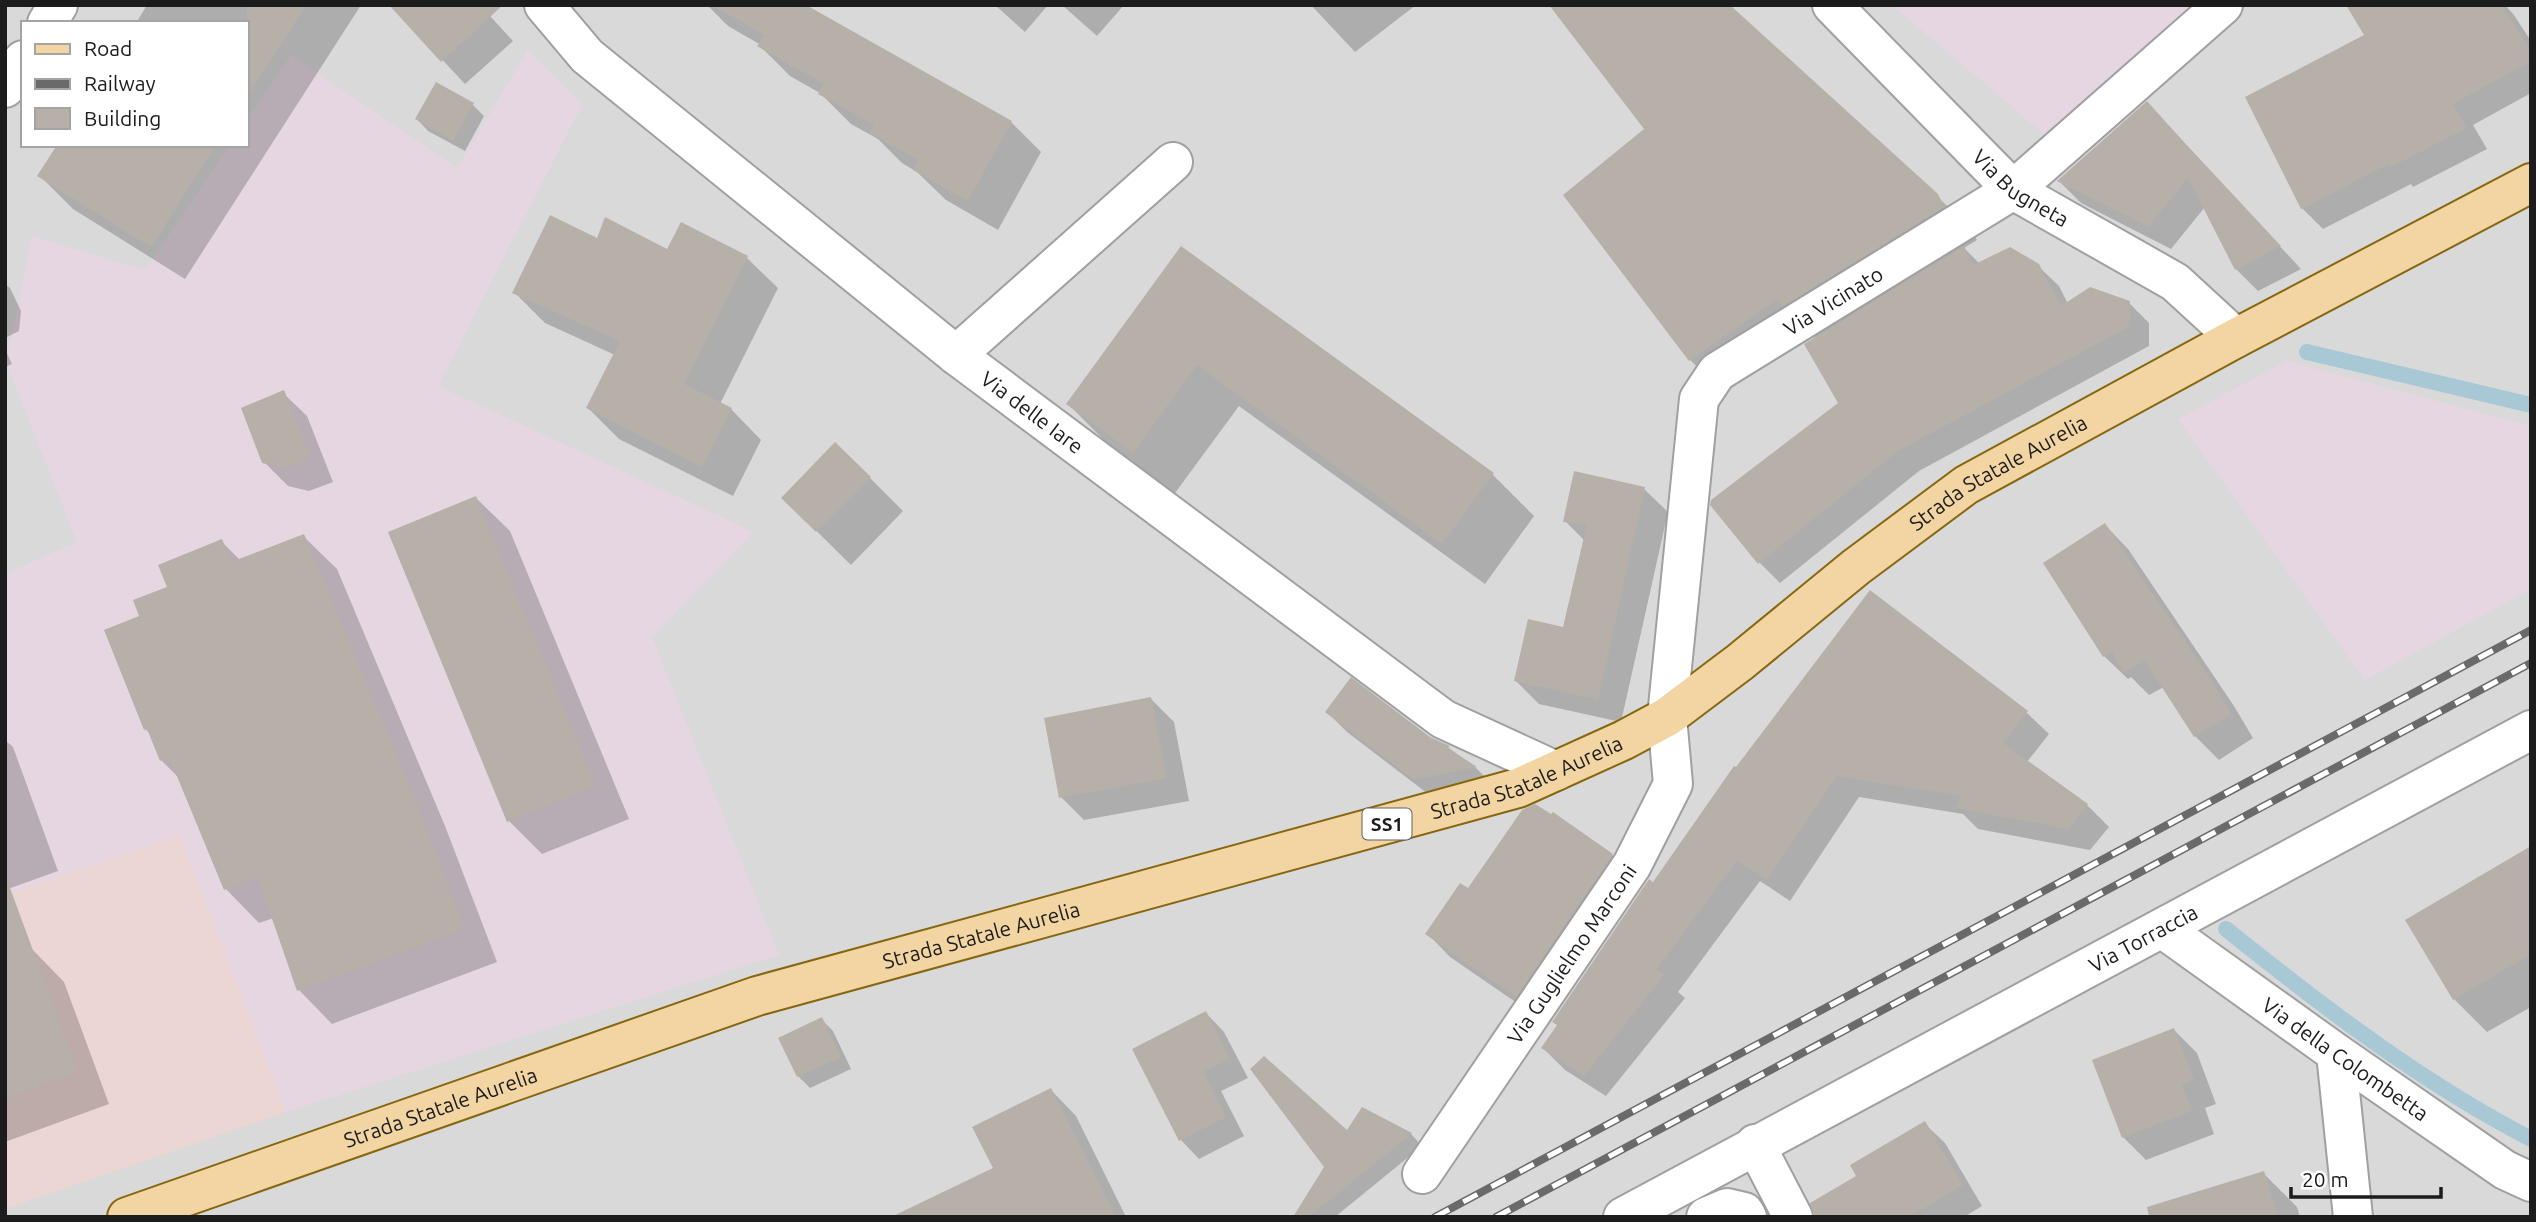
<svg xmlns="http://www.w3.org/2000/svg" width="2536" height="1222" viewBox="0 0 2536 1222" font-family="Ubuntu,sans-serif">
	<rect width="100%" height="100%" fill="#edeae3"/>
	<path fill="#dad9d9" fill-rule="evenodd" d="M 5,5 L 2531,5 L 2531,1217 L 5,1217 ZM 23,23 L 247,23 L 247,145 L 23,145 Z"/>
	<path fill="#ecd6d4" d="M 180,835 L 286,1112 L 5,1209 L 5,896 Z"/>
	<path fill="#e5d6e1" d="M 1892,5 L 2202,5 L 2051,140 Z
		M 528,50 L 582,105 L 438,386 L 754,532 L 652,637 L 779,955 L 286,1112 L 180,835 L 5,896 L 5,574 L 77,542 L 6,362 L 32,236 L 145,270 L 230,145 L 247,145 L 247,120 L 291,55 L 457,168 Z
		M 2287,361 L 2531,426 L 2531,589 L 2365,680 L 2178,419 Z"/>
	<path fill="#0003" d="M 147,5 L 361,5 L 185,279 L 73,209 L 40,176 L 59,145 L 247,145 L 247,23 L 136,23 Z
		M 480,5 L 513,41 L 465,84 L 405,20 Z
		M 707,5 L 803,5 L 1011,122 L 1041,152 L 998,230 L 946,200 L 917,172 L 902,163 L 878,139 L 851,124 L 820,93 L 790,76 L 760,46 L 761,45 L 728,26 Z
		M 995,5 L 1048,5 L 1025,32 Z
		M 1062,5 L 1124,5 L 1097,36 Z
		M 1311,5 L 1416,5 L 1355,52 Z
		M 2474,5 L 2505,5 L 2514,15 L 2531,41 L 2531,93 L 2473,125 L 2487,149 L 2413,187 L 2411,184 L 2323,229 L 2302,208 L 2367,36 Z
		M 473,105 L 484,116 L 465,151 L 428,131 L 417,119 Z
		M 2169,126 L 2301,269 L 2258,291 L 2236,269 L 2205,207 L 2171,249 L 2081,203 L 2059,181 Z
		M 1565,196 L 1937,196 L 1971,230 L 1977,240 L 1964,248 L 1980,264 L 2038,266 L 2059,286 L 2068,304 L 2129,303 L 2149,323 L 2149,346 L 1919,471 L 1780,583 L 1760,563 L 1712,504 L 1840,404 L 1816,339 L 1811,333 L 1724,393 L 1690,360 Z
		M 682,224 L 747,258 L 778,288 L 720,404 L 731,409 L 761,440 L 733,496 L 619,439 L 588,408 L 615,355 L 545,323 L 514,292 L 597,240 L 668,251 Z
		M 1181,248 L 1493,475 L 1534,516 L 1485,584 L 1239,406 L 1175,493 L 1110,446 L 1068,404 Z
		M 5,284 L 10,288 L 21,311 L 19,331 L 5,338 Z
		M 5,349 L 12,364 L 5,367 Z
		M 283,393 L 307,416 L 333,482 L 309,491 L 288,486 L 264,462 Z
		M 870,478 L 903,511 L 851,565 L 783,498 Z
		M 1644,489 L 1668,512 L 1621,722 L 1539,704 L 1516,681 L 1565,629 L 1585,541 L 1565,521 Z
		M 476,498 L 510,531 L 629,819 L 542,854 L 509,821 Z
		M 2105,525 L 2128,549 L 2234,706 L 2253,738 L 2219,760 L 2195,736 L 2164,687 L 2149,695 L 2131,677 L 2128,679 L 2104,656 Z
		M 303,536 L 337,569 L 445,826 L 497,962 L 332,1024 L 299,990 L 274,918 L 259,923 L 226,889 L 180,779 L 161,760 L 151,734 L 145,729 L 142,617 L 169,588 L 221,541 L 240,560 Z
		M 1151,699 L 1174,722 L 1189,801 L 1084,820 L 1061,797 Z
		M 1327,712 L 1429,738 L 1449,748 L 1476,768 L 1495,787 L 1436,800 L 1347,732 Z
		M 2027,713 L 2049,734 L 2027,762 L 2087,805 L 2109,827 L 2090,850 L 1978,829 L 1963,814 L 1859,797 L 1790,901 L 1760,881 L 1678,992 L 1685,998 L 1606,1096 L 1565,1070 L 1543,1048 L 1735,768 Z
		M 5,740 L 13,747 L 58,871 L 5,890 Z
		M 2531,848 L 2531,1007 L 2487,1032 L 2454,999 Z
		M 1612,855 L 1635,878 L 1540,1019 L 1450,957 L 1427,933 L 1468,891 Z
		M 32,949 L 64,982 L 109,1104 L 5,1142 L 5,959 Z
		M 1206,1013 L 1224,1032 L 1248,1078 L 1221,1091 L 1244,1136 L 1199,1159 L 1181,1140 Z
		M 822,1020 L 833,1031 L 851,1069 L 810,1088 L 798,1076 Z
		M 2174,1030 L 2197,1053 L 2216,1104 L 2205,1108 L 2214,1134 L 2146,1160 L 2123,1137 Z
		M 1051,1090 L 1076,1116 L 1126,1217 L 947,1217 L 995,1168 Z
		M 1363,1110 L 1411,1134 L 1422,1146 L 1335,1217 L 1295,1217 Z
		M 1924,1123 L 1945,1143 L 1982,1206 L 1964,1217 L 1843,1217 L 1858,1177 Z
		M 2263,1173 L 2297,1207 L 2300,1217 L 2174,1217 Z"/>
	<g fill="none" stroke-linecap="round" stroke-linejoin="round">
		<path stroke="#a8c8d6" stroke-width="16" d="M 2307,352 L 2531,405
			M 2226,929 C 2322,1006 2421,1082 2531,1139"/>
	</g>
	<path fill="#b6b0a9" d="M 247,5 L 306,5 L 247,97 Z
		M 389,5 L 503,5 L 441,62 Z
		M 711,5 L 806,5 L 1012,121 L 968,201 L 913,170 L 919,160 L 869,133 L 874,125 L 818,94 L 824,84 L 757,46 L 765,35 Z
		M 1549,5 L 1730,5 L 1938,194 L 1944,207 L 1782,307 L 1778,299 L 1689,361 L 1563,195 L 1644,129 Z
		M 2346,5 L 2502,5 L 2531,52 L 2531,61 L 2453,104 L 2467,128 L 2391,167 L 2389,164 L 2301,209 L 2245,97 L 2364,35 Z
		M 436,82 L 474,103 L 453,141 L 415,119 Z
		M 2147,101 L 2181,139 L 2281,246 L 2235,270 L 2188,178 L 2148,227 L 2057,181 Z
		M 57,145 L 216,145 L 151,247 L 37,176 Z
		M 550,215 L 597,238 L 605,217 L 667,249 L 681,222 L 748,256 L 684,384 L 732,408 L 702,467 L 586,408 L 620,341 L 512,293 Z
		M 1181,246 L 1494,473 L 1442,544 L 1197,365 L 1133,453 L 1066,404 Z
		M 1964,246 L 1973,265 L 2010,247 L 2039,264 L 2061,306 L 2090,287 L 2130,301 L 2130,326 L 1898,451 L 1758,564 L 1710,505 L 1711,500 L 1838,403 L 1804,344 Z
		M 284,390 L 311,458 L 284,468 L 262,463 L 241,408 Z
		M 835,442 L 871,477 L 816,532 L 781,498 Z
		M 1574,471 L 1645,487 L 1598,700 L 1514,681 L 1528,619 L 1563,627 L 1587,524 L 1563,522 Z
		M 476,496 L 596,785 L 507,822 L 388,532 Z
		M 2105,523 L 2211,680 L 2231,714 L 2194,737 L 2145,661 L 2124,673 L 2112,652 L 2103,657 L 2043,563 Z
		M 304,534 L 412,791 L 465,929 L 297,991 L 258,878 L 224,890 L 169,757 L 160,761 L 147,729 L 144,730 L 104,630 L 139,616 L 133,600 L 167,587 L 158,565 L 222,539 L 231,562 Z
		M 1870,590 L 2028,711 L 2003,743 L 2088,804 L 2068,829 L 1955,808 L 1961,796 L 1837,776 L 1767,880 L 1737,860 L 1657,969 L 1664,975 L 1584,1076 L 1541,1048 L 1557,1025 L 1552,1022 L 1649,879 L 1653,882 L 1734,766 L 1736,767 Z
		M 1351,677 L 1430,737 L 1450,746 L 1448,748 L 1477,767 L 1414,780 L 1325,712 Z
		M 1151,697 L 1167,778 L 1059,798 L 1044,718 Z
		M 1535,804 L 1551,814 L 1553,812 L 1613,854 L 1516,997 L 1425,934 L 1460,883 L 1468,888 L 1522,810 Z
		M 2531,846 L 2531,954 L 2453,1000 L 2405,920 Z
		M 10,888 L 78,1072 L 5,1098 L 5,889 Z
		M 1206,1011 L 1230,1059 L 1203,1072 L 1226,1117 L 1179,1141 L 1132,1049 Z
		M 822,1017 L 841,1057 L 797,1077 L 778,1038 Z
		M 2174,1028 L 2194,1080 L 2182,1085 L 2192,1111 L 2122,1138 L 2092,1060 Z
		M 1264,1056 L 1347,1130 L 1362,1107 L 1412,1133 L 1309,1217 L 1293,1217 L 1324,1167 L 1250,1069 Z
		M 1051,1088 L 1116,1217 L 891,1217 L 993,1168 L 972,1127 Z
		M 1925,1121 L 1963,1185 L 1909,1217 L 1815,1217 L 1810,1203 L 1856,1176 L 1850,1165 Z
		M 2264,1171 L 2278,1217 L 2149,1217 L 2147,1207 Z"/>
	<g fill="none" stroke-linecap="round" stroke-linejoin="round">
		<g stroke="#a0a0a0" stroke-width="42">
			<g id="minor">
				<path id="s1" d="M 544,5 L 587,56 L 956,355 L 1443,719 L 1556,771"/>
				<path id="s2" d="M 1832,5 L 2013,190 L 2175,282 L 2236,338"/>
				<path d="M 47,23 L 58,5"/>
				<path d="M 5,88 L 23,60"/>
				<path d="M 956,355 L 1173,162"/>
				<path id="s3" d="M 2163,929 L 2336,1053 L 2505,1170 L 2531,1182"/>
				<path d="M 2336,1053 L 2353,1217"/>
				<path d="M 1755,1144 L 1793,1217"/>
				<path id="s4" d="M 1422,1174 L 1632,865 L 1673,784 L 1667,717 L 1699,399 L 1717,372 L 2013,190 L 2223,5"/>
				<path id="s5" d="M 1623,1217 L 2531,730"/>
				<path d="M 1706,1217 L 1727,1208 L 1744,1212 L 1747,1217"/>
			</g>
		</g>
		<g stroke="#86670f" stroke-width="42">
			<g id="major">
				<path id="s6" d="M 127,1217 L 757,996 L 1518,788 L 1624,740 L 1667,717 L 1740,662 L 1856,567 L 1966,485 L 2236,338 L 2531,183"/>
			</g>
		</g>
		<use href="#minor" stroke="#fff" stroke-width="38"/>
		<use href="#major" stroke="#f2d5a3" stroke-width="38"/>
		<g stroke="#6a6a6a" stroke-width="8">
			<path id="rail" d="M 1435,1217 L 2531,630
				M 1496,1217 L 2531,663"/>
		</g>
		<use href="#rail" stroke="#fff" stroke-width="5" stroke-dasharray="16" stroke-linecap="butt"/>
	</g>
	<g text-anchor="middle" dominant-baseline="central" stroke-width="5" stroke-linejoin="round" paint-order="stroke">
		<rect fill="#fff" stroke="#606060" stroke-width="2" x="1362.5" y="808.5" width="49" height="31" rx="5"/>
		<g font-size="19" font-weight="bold" fill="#1c1c1c">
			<text x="1387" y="824">SS1</text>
		</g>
		<g font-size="21" fill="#1c1c1c" stroke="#fff">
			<text stroke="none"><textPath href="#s2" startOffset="264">Via Bugneta</textPath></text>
			<text stroke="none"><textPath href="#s4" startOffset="1020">Via Vicinato</textPath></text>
			<text stroke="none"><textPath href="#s1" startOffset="637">Via delle Iare</textPath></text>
			<text stroke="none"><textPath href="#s6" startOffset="2034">Strada Statale Aurelia</textPath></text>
			<text stroke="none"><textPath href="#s6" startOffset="1468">Strada Statale Aurelia</textPath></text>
			<text stroke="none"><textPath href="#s6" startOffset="900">Strada Statale Aurelia</textPath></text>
			<text stroke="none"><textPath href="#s5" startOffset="590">Via Torraccia</textPath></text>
			<text stroke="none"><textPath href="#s4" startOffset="266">Via Guglielmo Marconi</textPath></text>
			<text stroke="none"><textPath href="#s3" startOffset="224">Via della Colombetta</textPath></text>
			<text stroke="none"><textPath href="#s6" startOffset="332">Strada Statale Aurelia</textPath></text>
		</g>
	</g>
	<rect width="2536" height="1222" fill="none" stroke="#1c1c1c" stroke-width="14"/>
	<rect x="21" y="21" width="228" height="126" fill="#ffffff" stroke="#a4a4a4" stroke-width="2"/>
	<rect x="35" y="44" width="35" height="10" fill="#f2d5a3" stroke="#a4a4a4" stroke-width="2"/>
	<text x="84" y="56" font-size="21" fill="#1c1c1c">Road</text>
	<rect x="35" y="79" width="35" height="10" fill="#6a6a6a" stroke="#a4a4a4" stroke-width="2"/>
	<text x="84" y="91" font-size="21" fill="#1c1c1c">Railway</text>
	<rect x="35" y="108" width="35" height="21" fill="#b6b0a9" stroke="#a4a4a4" stroke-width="2"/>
	<text x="84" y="126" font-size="21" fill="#1c1c1c">Building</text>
	<path d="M2291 1187v10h150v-10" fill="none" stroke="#1c1c1c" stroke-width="3.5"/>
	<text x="2302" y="1187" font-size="21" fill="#1c1c1c" stroke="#ffffff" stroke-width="5" paint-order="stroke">20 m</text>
</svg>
